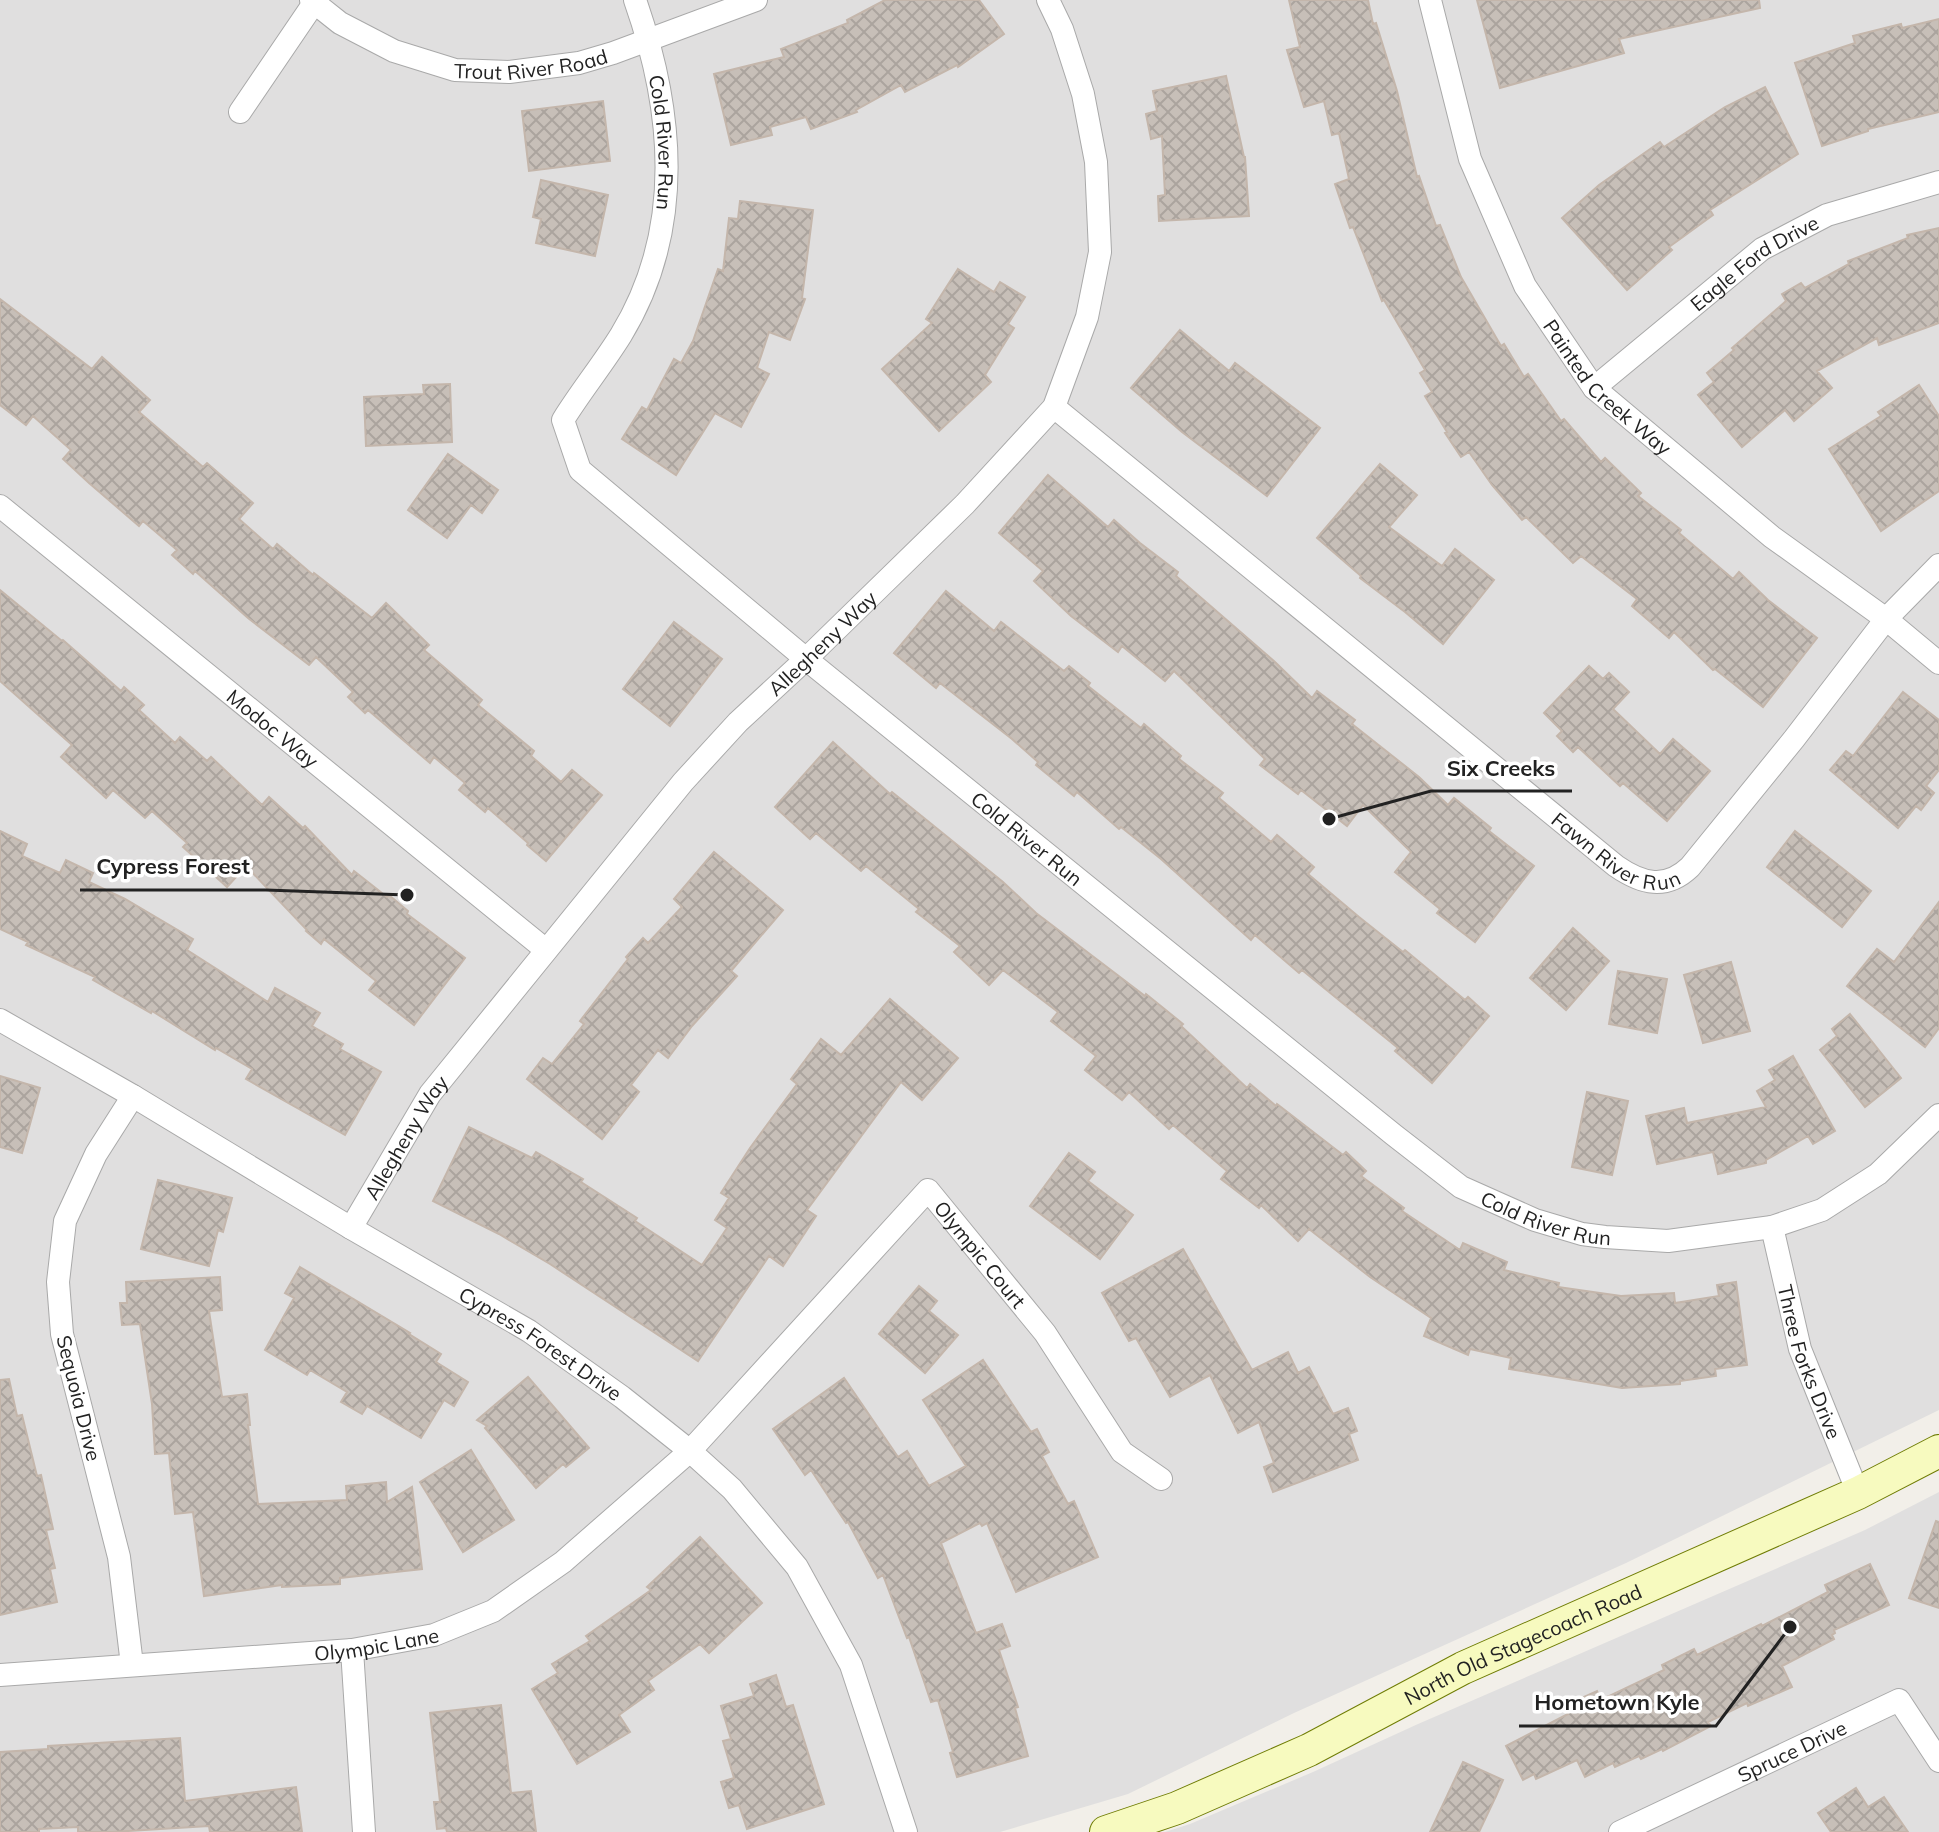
<svg xmlns="http://www.w3.org/2000/svg" width="1939" height="1832" viewBox="0 0 1939 1832" font-family="Mulish,sans-serif">
	<defs>
		<pattern id="building-cross-hatch" width="8" height="8" patternUnits="userSpaceOnUse" patternTransform="scale(2)"><rect width="8" height="8" fill="#c7bfb8"/><path d="M0 0l8 8M0 8l8-8" fill="none" stroke="#aba49e"/></pattern>
	</defs>
	<rect width="100%" height="100%" fill="#f2efe9"/>
	<path fill="#e0dfdf" d="M 0,0 L 1939,0 L 1939,1410 L 1626,1563 L 1294,1713 L 1128,1794 L 1000,1832 L 0,1832 Z
		M 1939,1492 L 1939,1832 L 1165,1832 L 1190,1824 L 1313,1772 L 1418,1724 L 1865,1530 Z"/>
	<path fill="url(#building-cross-hatch)" stroke="#c4b6ab" stroke-width="2" d="M 885,0 L 979,0 L 1004,34 L 958,67 L 957,65 L 905,92 L 901,85 L 856,110 L 857,112 L 811,129 L 806,117 L 770,127 L 772,135 L 731,145 L 714,74 L 784,57 L 781,49 L 848,23 L 847,20 Z
		M 1289,0 L 1368,0 L 1373,24 L 1376,23 L 1397,91 L 1417,177 L 1419,176 L 1436,226 L 1440,225 L 1461,277 L 1501,346 L 1504,344 L 1524,377 L 1528,374 L 1561,421 L 1564,419 L 1601,462 L 1605,458 L 1641,493 L 1638,496 L 1681,530 L 1679,533 L 1733,579 L 1739,572 L 1768,600 L 1817,638 L 1763,707 L 1715,669 L 1713,670 L 1674,632 L 1669,638 L 1632,606 L 1637,599 L 1581,556 L 1573,563 L 1526,517 L 1522,520 L 1492,485 L 1469,452 L 1461,457 L 1445,433 L 1447,432 L 1425,396 L 1432,392 L 1420,373 L 1425,370 L 1384,300 L 1382,301 L 1353,227 L 1350,228 L 1335,184 L 1349,179 L 1339,133 L 1332,135 L 1324,101 L 1304,107 L 1287,50 L 1300,47 Z
		M 1477,0 L 1759,0 L 1760,8 L 1619,39 L 1624,53 L 1500,88 Z
		M 1939,19 L 1939,112 L 1868,129 L 1868,131 L 1822,146 L 1795,63 L 1855,43 L 1853,36 L 1901,24 L 1902,28 Z
		M 1226,76 L 1244,157 L 1245,157 L 1249,216 L 1159,221 L 1158,196 L 1165,195 L 1162,136 L 1151,139 L 1146,114 L 1157,111 L 1153,91 Z
		M 1765,87 L 1798,154 L 1710,210 L 1713,215 L 1669,247 L 1672,250 L 1627,290 L 1562,218 L 1599,185 L 1660,142 L 1664,147 L 1725,107 Z
		M 603,101 L 610,161 L 529,171 L 522,111 Z
		M 541,180 L 608,195 L 595,256 L 536,243 L 541,219 L 533,217 Z
		M 740,201 L 813,210 L 802,298 L 805,299 L 790,340 L 769,332 L 757,368 L 769,374 L 741,427 L 715,413 L 676,475 L 622,439 L 642,407 L 647,410 L 674,359 L 681,363 L 693,341 L 718,269 L 723,271 L 729,218 L 738,219 Z
		M 1939,228 L 1939,323 L 1879,345 L 1877,338 L 1817,371 L 1832,388 L 1794,421 L 1785,410 L 1742,447 L 1698,395 L 1714,382 L 1707,373 L 1734,350 L 1732,348 L 1786,301 L 1782,294 L 1801,283 L 1805,288 L 1849,264 L 1848,261 L 1908,238 L 1907,235 Z
		M 958,269 L 994,292 L 1000,282 L 1025,297 L 1008,324 L 1014,328 L 985,375 L 991,382 L 939,431 L 882,369 L 932,323 L 926,319 Z
		M 0,299 L 92,369 L 102,357 L 150,400 L 139,412 L 203,467 L 207,463 L 253,503 L 239,519 L 273,549 L 277,544 L 313,575 L 314,573 L 372,618 L 386,603 L 429,645 L 424,650 L 482,700 L 478,705 L 534,751 L 531,756 L 561,782 L 572,770 L 602,795 L 546,861 L 527,845 L 528,843 L 488,808 L 485,812 L 459,790 L 465,783 L 434,757 L 430,763 L 368,710 L 365,713 L 348,697 L 353,692 L 316,657 L 309,665 L 248,618 L 195,571 L 193,574 L 172,555 L 177,550 L 143,521 L 139,526 L 89,483 L 63,459 L 71,450 L 33,416 L 26,425 L 0,405 Z
		M 1180,330 L 1229,371 L 1235,363 L 1320,428 L 1267,496 L 1182,432 L 1131,388 Z
		M 450,384 L 452,442 L 366,446 L 364,397 L 424,394 L 423,385 Z
		M 1919,385 L 1939,416 L 1939,491 L 1881,531 L 1829,449 L 1881,416 L 1878,412 Z
		M 448,454 L 498,490 L 482,513 L 471,505 L 447,538 L 408,510 Z
		M 1380,464 L 1417,495 L 1389,527 L 1442,566 L 1455,549 L 1494,580 L 1443,644 L 1405,612 L 1360,578 L 1361,576 L 1317,538 Z
		M 1048,475 L 1108,527 L 1114,520 L 1140,543 L 1178,572 L 1176,576 L 1275,662 L 1312,698 L 1317,691 L 1355,720 L 1352,724 L 1419,777 L 1448,805 L 1454,798 L 1491,828 L 1489,831 L 1534,866 L 1475,942 L 1437,913 L 1440,909 L 1395,872 L 1411,852 L 1363,805 L 1347,826 L 1301,790 L 1298,794 L 1260,765 L 1265,759 L 1174,671 L 1165,681 L 1122,646 L 1118,652 L 1071,616 L 1034,581 L 1043,571 L 999,533 Z
		M 0,590 L 62,641 L 63,640 L 121,691 L 124,687 L 144,705 L 139,710 L 175,743 L 180,737 L 207,761 L 211,757 L 262,805 L 269,797 L 303,828 L 305,826 L 352,875 L 354,871 L 387,897 L 389,895 L 408,911 L 407,914 L 465,958 L 414,1025 L 369,990 L 376,981 L 324,939 L 321,944 L 306,931 L 307,930 L 246,866 L 227,887 L 183,847 L 187,843 L 152,811 L 145,818 L 113,790 L 106,798 L 61,757 L 72,745 L 0,681 Z
		M 946,591 L 994,631 L 1001,622 L 1064,671 L 1069,666 L 1090,683 L 1088,686 L 1141,728 L 1144,724 L 1181,756 L 1179,759 L 1223,793 L 1219,798 L 1271,842 L 1277,835 L 1314,867 L 1308,874 L 1359,917 L 1403,952 L 1405,950 L 1465,1000 L 1468,997 L 1489,1016 L 1432,1083 L 1395,1051 L 1398,1048 L 1302,970 L 1299,973 L 1255,935 L 1251,940 L 1161,859 L 1121,827 L 1119,829 L 1077,792 L 1074,796 L 1036,765 L 1038,762 L 1012,739 L 940,683 L 936,688 L 894,653 Z
		M 674,622 L 722,659 L 670,726 L 623,689 Z
		M 1589,666 L 1603,679 L 1609,673 L 1629,692 L 1613,709 L 1660,754 L 1673,739 L 1710,771 L 1667,821 L 1623,783 L 1620,786 L 1578,747 L 1573,752 L 1557,736 L 1562,731 L 1544,713 Z
		M 1903,692 L 1939,720 L 1939,770 L 1926,786 L 1934,793 L 1921,810 L 1916,806 L 1898,828 L 1830,770 L 1846,751 L 1853,756 Z
		M 833,742 L 890,794 L 892,792 L 1003,882 L 1036,913 L 1145,996 L 1146,994 L 1183,1024 L 1181,1026 L 1247,1088 L 1250,1084 L 1276,1106 L 1277,1104 L 1343,1155 L 1346,1152 L 1366,1171 L 1361,1176 L 1404,1208 L 1402,1211 L 1460,1250 L 1463,1243 L 1507,1262 L 1504,1270 L 1559,1283 L 1558,1287 L 1621,1296 L 1674,1293 L 1675,1303 L 1719,1296 L 1717,1285 L 1736,1282 L 1747,1365 L 1715,1369 L 1716,1376 L 1680,1381 L 1680,1384 L 1622,1388 L 1509,1369 L 1511,1358 L 1470,1349 L 1468,1355 L 1424,1336 L 1431,1318 L 1370,1277 L 1309,1229 L 1298,1241 L 1261,1205 L 1259,1208 L 1221,1179 L 1227,1171 L 1173,1125 L 1169,1129 L 1129,1092 L 1122,1100 L 1085,1070 L 1096,1056 L 1051,1021 L 1058,1012 L 1003,970 L 989,985 L 954,952 L 960,946 L 916,912 L 919,909 L 866,866 L 861,871 L 816,833 L 810,839 L 775,807 Z
		M 0,831 L 27,844 L 22,856 L 60,873 L 66,860 L 93,873 L 89,882 L 125,899 L 193,939 L 187,950 L 268,1002 L 275,988 L 320,1013 L 312,1026 L 343,1044 L 340,1049 L 381,1072 L 345,1135 L 246,1079 L 252,1069 L 216,1048 L 215,1050 L 152,1011 L 151,1013 L 93,980 L 95,977 L 26,945 L 28,942 L 0,929 Z
		M 1795,831 L 1871,891 L 1842,927 L 1767,867 Z
		M 714,852 L 783,910 L 731,971 L 737,976 L 692,1026 L 668,1058 L 658,1050 L 631,1085 L 639,1092 L 602,1139 L 527,1079 L 543,1058 L 552,1064 L 584,1024 L 580,1021 L 628,959 L 626,957 L 643,938 L 648,943 L 682,907 L 674,899 Z
		M 1939,902 L 1939,1028 L 1925,1047 L 1847,986 L 1877,949 L 1894,962 Z
		M 1573,928 L 1609,961 L 1566,1010 L 1530,978 Z
		M 1731,962 L 1750,1031 L 1703,1043 L 1684,975 Z
		M 1618,971 L 1667,979 L 1657,1033 L 1609,1024 Z
		M 890,999 L 958,1058 L 922,1100 L 901,1082 L 807,1210 L 816,1216 L 783,1266 L 769,1256 L 698,1361 L 550,1264 L 499,1234 L 433,1201 L 469,1127 L 532,1158 L 536,1152 L 583,1179 L 581,1182 L 637,1218 L 635,1221 L 702,1265 L 727,1228 L 715,1220 L 729,1198 L 721,1193 L 750,1148 L 797,1084 L 791,1079 L 821,1039 L 841,1055 Z
		M 1850,1014 L 1901,1078 L 1865,1107 L 1820,1050 L 1837,1036 L 1832,1029 Z
		M 1793,1056 L 1835,1131 L 1813,1144 L 1808,1136 L 1766,1160 L 1766,1163 L 1718,1174 L 1713,1152 L 1657,1164 L 1646,1116 L 1684,1108 L 1687,1123 L 1766,1107 L 1757,1091 L 1775,1080 L 1769,1070 Z
		M 0,1076 L 40,1088 L 22,1153 L 0,1147 Z
		M 1587,1092 L 1628,1101 L 1612,1175 L 1572,1167 Z
		M 1069,1153 L 1095,1172 L 1088,1181 L 1133,1215 L 1100,1259 L 1030,1206 Z
		M 158,1180 L 232,1198 L 223,1232 L 218,1230 L 209,1266 L 141,1249 Z
		M 1183,1249 L 1252,1370 L 1288,1352 L 1298,1373 L 1309,1367 L 1333,1414 L 1348,1408 L 1357,1431 L 1349,1434 L 1358,1460 L 1273,1492 L 1264,1467 L 1274,1463 L 1259,1422 L 1238,1433 L 1210,1375 L 1170,1397 L 1136,1338 L 1129,1341 L 1102,1293 Z
		M 300,1267 L 410,1333 L 409,1334 L 441,1354 L 436,1362 L 468,1382 L 454,1406 L 444,1400 L 421,1438 L 367,1406 L 362,1414 L 341,1402 L 347,1392 L 310,1370 L 307,1375 L 265,1350 L 294,1298 L 285,1293 Z
		M 220,1277 L 222,1310 L 209,1311 L 222,1397 L 247,1394 L 250,1425 L 248,1425 L 258,1504 L 347,1500 L 346,1486 L 386,1482 L 387,1502 L 412,1487 L 422,1569 L 340,1578 L 340,1584 L 282,1587 L 282,1585 L 204,1596 L 193,1512 L 175,1514 L 169,1453 L 155,1454 L 152,1404 L 140,1324 L 122,1325 L 120,1303 L 127,1303 L 126,1282 Z
		M 919,1286 L 937,1301 L 929,1311 L 958,1335 L 925,1373 L 879,1334 Z
		M 983,1360 L 1031,1432 L 1037,1429 L 1049,1452 L 1042,1456 L 1068,1504 L 1074,1501 L 1098,1557 L 1016,1592 L 987,1523 L 982,1526 L 980,1523 L 941,1543 L 976,1633 L 1002,1624 L 1010,1646 L 999,1650 L 1018,1707 L 1015,1708 L 1028,1756 L 957,1777 L 950,1753 L 953,1752 L 938,1700 L 931,1702 L 909,1637 L 907,1638 L 883,1575 L 878,1578 L 848,1522 L 846,1523 L 811,1470 L 805,1475 L 773,1429 L 844,1378 L 898,1457 L 907,1451 L 929,1486 L 966,1466 L 923,1400 Z
		M 528,1377 L 589,1448 L 566,1467 L 563,1464 L 536,1488 L 485,1428 L 487,1426 L 477,1420 Z
		M 9,1379 L 17,1416 L 22,1415 L 37,1476 L 41,1475 L 53,1529 L 46,1530 L 55,1568 L 50,1569 L 57,1602 L 0,1615 L 0,1380 Z
		M 471,1450 L 514,1520 L 463,1552 L 420,1482 Z
		M 1936,1521 L 1939,1522 L 1939,1608 L 1909,1598 Z
		M 700,1537 L 762,1603 L 709,1653 L 700,1644 L 648,1681 L 654,1690 L 619,1715 L 630,1732 L 577,1764 L 532,1689 L 558,1673 L 552,1664 L 590,1641 L 586,1636 L 651,1590 L 647,1587 Z
		M 1870,1564 L 1889,1605 L 1834,1630 L 1835,1633 L 1832,1635 L 1834,1639 L 1782,1666 L 1792,1687 L 1748,1706 L 1747,1703 L 1708,1722 L 1711,1726 L 1663,1751 L 1662,1749 L 1641,1759 L 1639,1756 L 1615,1767 L 1613,1763 L 1585,1777 L 1577,1760 L 1536,1779 L 1534,1774 L 1523,1780 L 1506,1746 L 1568,1714 L 1564,1706 L 1597,1691 L 1601,1700 L 1664,1670 L 1662,1665 L 1694,1649 L 1697,1655 L 1761,1624 L 1762,1626 L 1828,1592 L 1825,1585 Z
		M 776,1675 L 786,1707 L 793,1705 L 824,1804 L 747,1829 L 739,1805 L 729,1808 L 721,1782 L 734,1778 L 723,1741 L 731,1739 L 721,1706 L 754,1696 L 750,1684 Z
		M 501,1705 L 511,1793 L 531,1791 L 536,1832 L 447,1832 L 446,1828 L 437,1829 L 434,1802 L 440,1802 L 430,1713 Z
		M 180,1738 L 185,1801 L 296,1787 L 302,1832 L 210,1832 L 209,1826 L 112,1832 L 78,1832 L 78,1827 L 39,1829 L 39,1832 L 0,1832 L 0,1752 L 48,1749 L 48,1746 Z
		M 1463,1762 L 1503,1780 L 1496,1796 L 1479,1832 L 1430,1832 Z
		M 1856,1788 L 1868,1807 L 1884,1797 L 1908,1832 L 1831,1832 L 1818,1813 Z"/>
	<g fill="none" stroke-linecap="round" stroke-linejoin="round">
		<g stroke="#a9a9a9" stroke-width="24">
			<g id="street">
				<path id="s1" d="M 311,0 L 340,23 L 394,51 L 455,70 L 509,72 L 579,63 L 613,53 L 756,0"/>
				<path id="s2" d="M 635,0 C 674,111 685,230 621,335 C 603,364 581,391 563,420 L 580,470 L 806,659 L 1394,1135 L 1461,1187 L 1535,1220 L 1582,1234 L 1605,1237 L 1668,1241 L 1772,1227 L 1822,1210 L 1878,1174 L 1939,1115"/>
				<path id="s3" d="M 1430,0 L 1470,159 L 1525,286 L 1594,388 L 1772,537 L 1886,619 L 1939,663"/>
				<path d="M 240,112 L 314,3"/>
				<path id="s4" d="M 1594,388 L 1762,249 L 1827,215 L 1939,182"/>
				<path id="s5" d="M 1054,407 L 1616,866 C 1642,884 1666,890 1690,867 L 1794,739 L 1886,619 L 1939,565"/>
				<path id="s6" d="M 0,506 L 546,950"/>
				<path id="s7" d="M 0,1020 L 133,1096 L 351,1228 L 529,1331 L 622,1397 L 690,1451 L 732,1489 L 797,1567 L 851,1665 L 906,1832"/>
				<path id="s8" d="M 1772,1227 L 1800,1349 L 1858,1493"/>
				<path id="s9" d="M 351,1228 L 430,1094 L 683,782 L 738,722 L 806,659 L 965,504 L 1054,407 L 1087,317 L 1100,252 L 1096,162 L 1083,94 L 1062,29 L 1048,0"/>
				<path d="M 352,1650 L 364,1832"/>
				<path d="M 132,1665 L 119,1557 L 62,1334 L 58,1282 L 65,1221 L 96,1154 L 133,1096"/>
				<path id="s10" d="M 0,1675 L 352,1650 L 434,1635 L 493,1611 L 563,1562 L 690,1451 L 928,1190 L 1045,1333 L 1122,1452 L 1161,1479"/>
				<path id="s11" d="M 1620,1832 L 1899,1700 L 1939,1761"/>
			</g>
		</g>
		<g stroke="#707d05" stroke-width="34">
			<g id="secondary">
				<path id="s12" d="M 1106,1832 L 1177,1808 L 1309,1750 L 1463,1668 L 1858,1493 L 1939,1451"/>
			</g>
		</g>
		<use href="#street" stroke="#fff" stroke-width="22"/>
		<use href="#secondary" stroke="#f7fabf" stroke-width="32"/>
	</g>
	<g text-anchor="middle" dominant-baseline="central" stroke-width="7" stroke-linejoin="round" paint-order="stroke">
		<g font-size="20" fill="#222" stroke="#fff">
			<text stroke="none"><textPath href="#s1" startOffset="238">Trout River Road</textPath></text>
			<text stroke="none"><textPath href="#s2" startOffset="146">Cold River Run</textPath></text>
			<text stroke="none"><textPath href="#s4" startOffset="204">Eagle Ford Drive</textPath></text>
			<text stroke="none"><textPath href="#s3" startOffset="434">Painted Creek Way</textPath></text>
			<text stroke="none"><textPath href="#s9" startOffset="754">Allegheny Way</textPath></text>
			<text stroke="none"><textPath href="#s6" startOffset="352">Modoc Way</textPath></text>
			<text stroke="none"><textPath href="#s2" startOffset="1082">Cold River Run</textPath></text>
			<text stroke="none"><textPath href="#s5" startOffset="720">Fawn River Run</textPath></text>
			<text stroke="none"><textPath href="#s9" startOffset="106">Allegheny Way</textPath></text>
			<text stroke="none"><textPath href="#s2" startOffset="1730">Cold River Run</textPath></text>
			<text stroke="none"><textPath href="#s10" startOffset="1190">Olympic Court</textPath></text>
			<text stroke="none"><textPath href="#s7" startOffset="630">Cypress Forest Drive</textPath></text>
			<text stroke="none"><textPath href="#s8" startOffset="140">Three Forks Drive</textPath></text>
			<text transform="translate(79 1398) rotate(76)">Sequoia Drive</text>
			<text stroke="none"><textPath href="#s10" startOffset="378">Olympic Lane</textPath></text>
			<text stroke="none"><textPath href="#s12" startOffset="458">North Old Stagecoach Road</textPath></text>
			<text stroke="none"><textPath href="#s11" startOffset="190">Spruce Drive</textPath></text>
		</g>
	</g>
	<path fill="none" stroke="#222" stroke-width="3" d="M1329 819L1431 791H1572M407 895L266 890H80M1790 1627L1716 1726H1519"/>
	<g fill="#222" stroke="#fff" stroke-width="3">
		<circle cx="1329" cy="819" r="8"/>
		<circle cx="407" cy="895" r="8"/>
		<circle cx="1790" cy="1627" r="8"/>
	</g>
	<g font-size="22" text-anchor="middle" font-weight="bold" fill="#222" stroke="#fff" stroke-width="7" stroke-linejoin="round" paint-order="stroke">
		<text x="1501" y="776">Six Creeks</text>
		<text x="173" y="874">Cypress Forest</text>
		<text x="1617" y="1710">Hometown Kyle</text>
	</g>
</svg>
